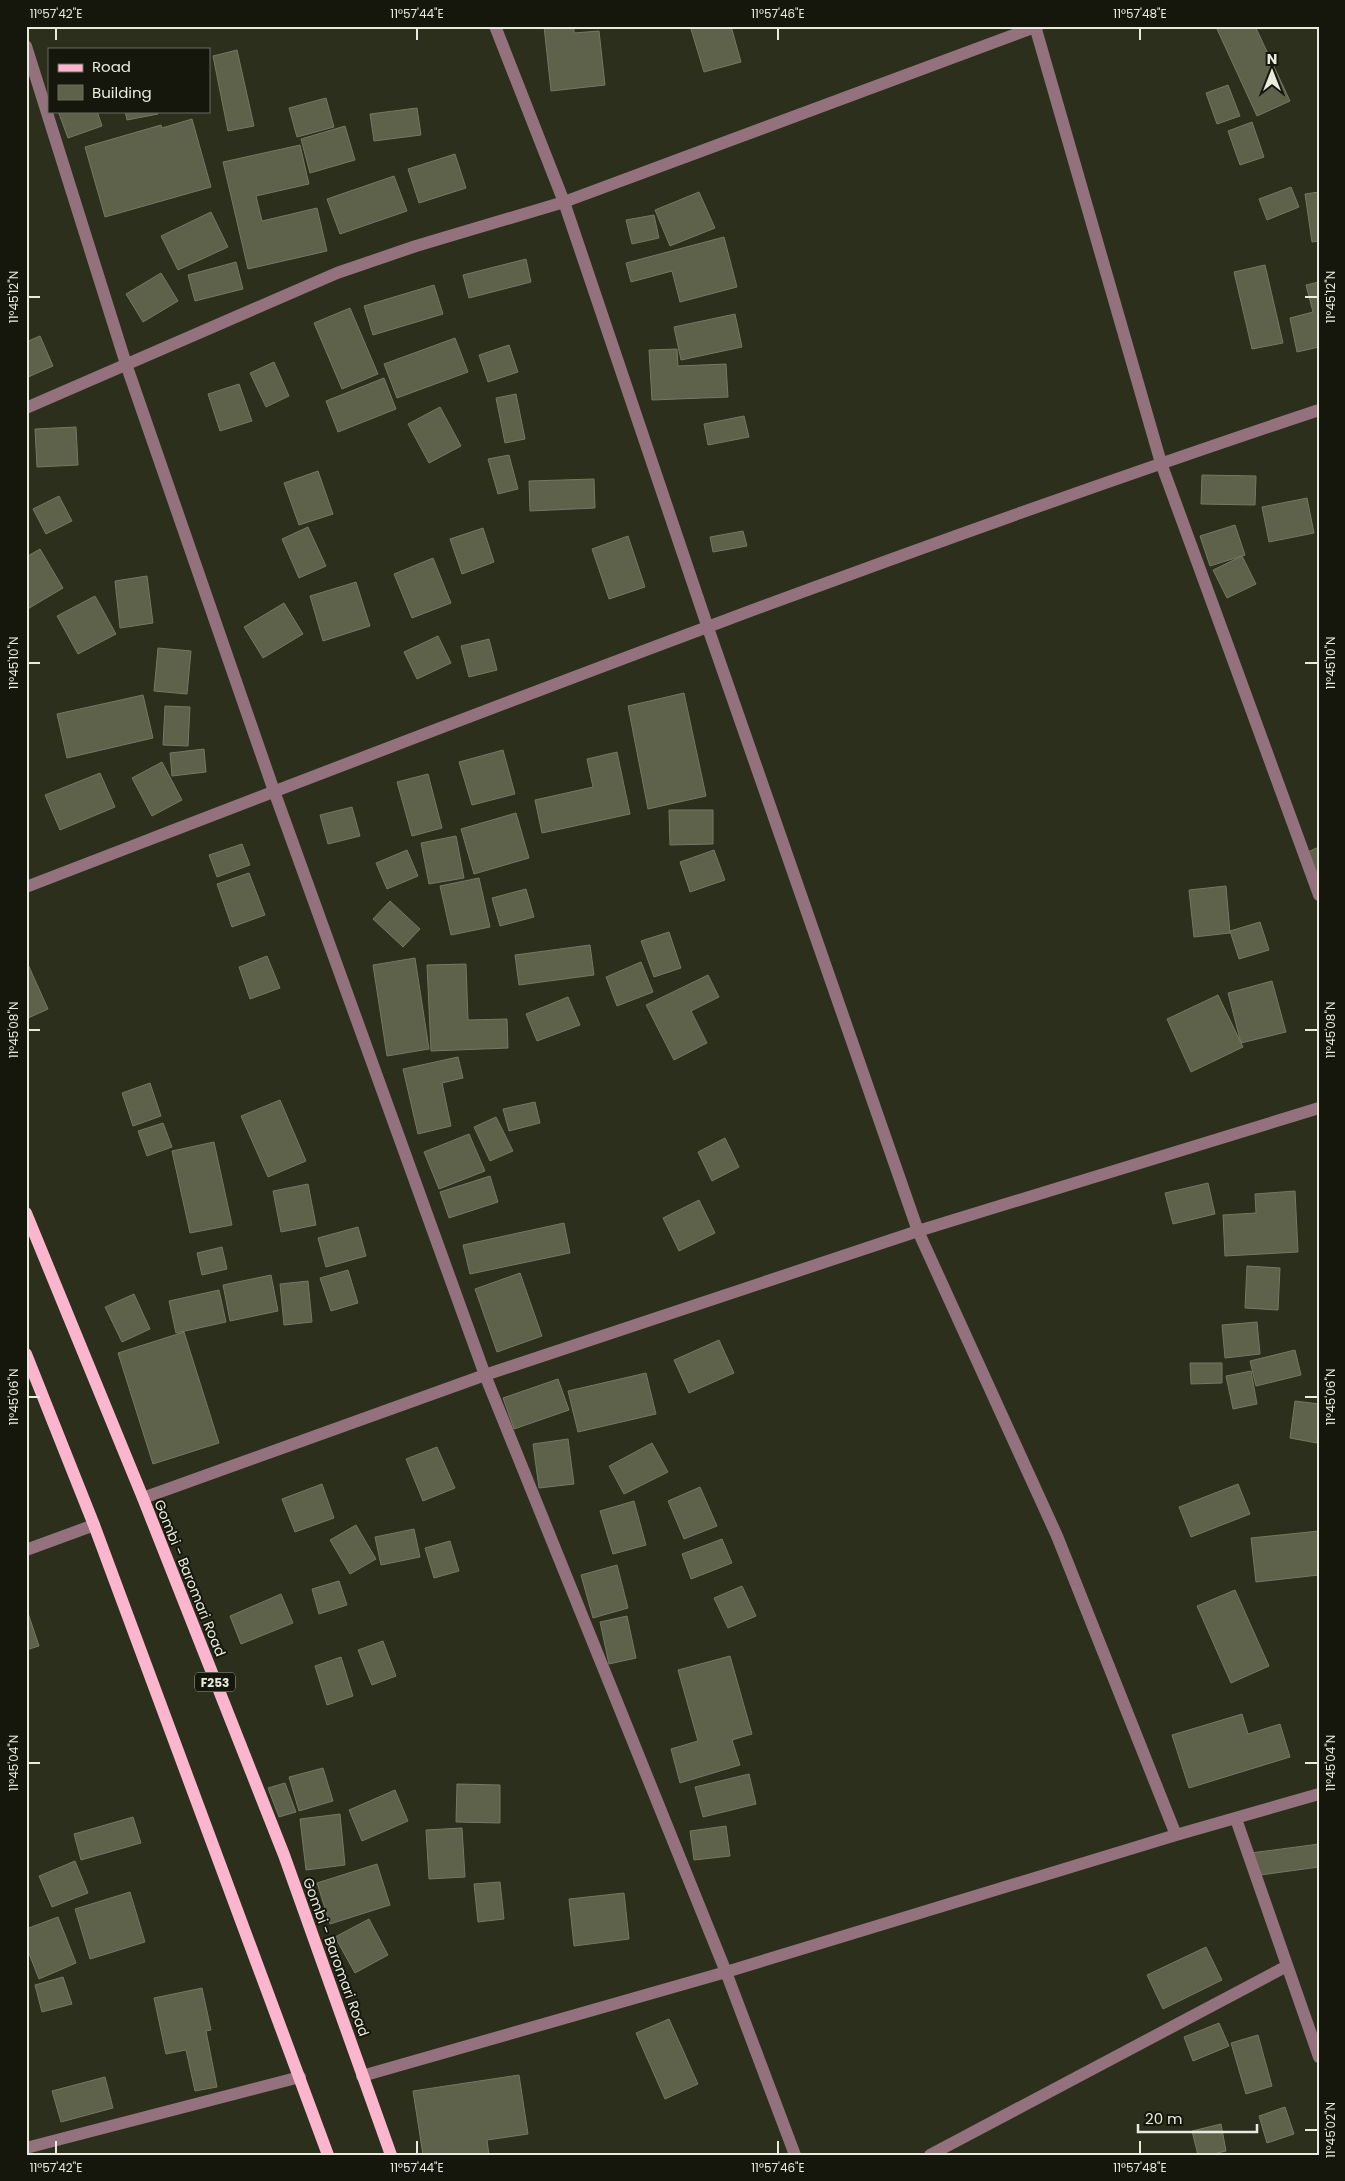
<svg xmlns="http://www.w3.org/2000/svg" width="1345" height="2181" viewBox="0 0 1345 2181" font-family="Poppins,sans-serif">
	<rect width="100%" height="100%" fill="#2c2f1b"/>
	<path fill="#5e624b" stroke="#747961" d="M 544,26 L 574,26 L 574,33 L 599,31 L 605,85 L 551,91 Z
		M 690,26 L 731,26 L 741,62 L 704,72 Z
		M 1223,26 L 1255,26 L 1290,101 L 1257,116 L 1217,29 Z
		M 237,50 L 254,126 L 228,131 L 213,56 Z
		M 1228,85 L 1240,116 L 1217,124 L 1206,93 Z
		M 326,98 L 334,127 L 297,137 L 289,108 Z
		M 417,108 L 421,135 L 374,141 L 370,114 Z
		M 58,111 L 97,111 L 102,126 L 68,138 Z
		M 125,111 L 158,111 L 158,114 L 127,120 Z
		M 192,119 L 211,187 L 105,217 L 85,147 L 161,125 L 162,128 Z
		M 1252,122 L 1264,157 L 1240,165 L 1228,131 Z
		M 345,126 L 355,160 L 310,173 L 301,139 Z
		M 300,145 L 309,184 L 256,196 L 262,221 L 317,208 L 327,251 L 248,269 L 223,162 Z
		M 455,154 L 466,188 L 419,203 L 408,169 Z
		M 394,176 L 407,211 L 340,234 L 327,199 Z
		M 1291,187 L 1299,207 L 1267,220 L 1259,199 Z
		M 699,192 L 715,228 L 670,246 L 655,210 Z
		M 1319,192 L 1319,241 L 1312,242 L 1305,194 Z
		M 211,212 L 228,247 L 178,270 L 161,236 Z
		M 654,215 L 659,238 L 632,244 L 626,220 Z
		M 724,237 L 737,287 L 680,302 L 672,271 L 631,282 L 626,263 Z
		M 526,259 L 531,282 L 469,298 L 463,275 Z
		M 236,262 L 243,289 L 195,301 L 188,275 Z
		M 1265,265 L 1283,343 L 1252,349 L 1234,272 Z
		M 161,273 L 178,301 L 143,322 L 126,294 Z
		M 1319,282 L 1319,347 L 1297,352 L 1290,318 L 1313,312 L 1306,285 Z
		M 434,285 L 443,314 L 373,335 L 364,306 Z
		M 350,308 L 378,374 L 342,389 L 314,323 Z
		M 735,314 L 742,347 L 681,360 L 674,327 Z
		M 40,336 L 53,366 L 26,378 L 26,342 Z
		M 455,338 L 468,372 L 397,398 L 384,364 Z
		M 509,345 L 518,372 L 488,382 L 479,355 Z
		M 677,349 L 678,366 L 726,364 L 728,397 L 652,400 L 649,350 Z
		M 274,362 L 289,396 L 266,407 L 250,373 Z
		M 384,378 L 396,409 L 338,432 L 326,401 Z
		M 239,384 L 252,421 L 220,431 L 208,394 Z
		M 516,394 L 525,439 L 505,443 L 496,398 Z
		M 440,407 L 461,446 L 429,463 L 408,424 Z
		M 744,416 L 749,437 L 708,445 L 704,424 Z
		M 76,427 L 78,465 L 37,467 L 35,429 Z
		M 509,455 L 518,489 L 498,494 L 488,459 Z
		M 318,471 L 333,514 L 299,525 L 284,483 Z
		M 1202,475 L 1256,476 L 1255,505 L 1201,504 Z
		M 594,479 L 595,508 L 530,511 L 529,481 Z
		M 59,496 L 72,521 L 46,534 L 33,509 Z
		M 1307,498 L 1314,533 L 1269,542 L 1262,507 Z
		M 1235,525 L 1245,555 L 1210,566 L 1200,536 Z
		M 308,527 L 326,566 L 299,578 L 282,539 Z
		M 483,528 L 494,562 L 462,574 L 450,539 Z
		M 743,531 L 747,546 L 713,552 L 710,537 Z
		M 628,536 L 645,587 L 609,599 L 592,549 Z
		M 40,549 L 63,588 L 26,610 L 26,557 Z
		M 1242,556 L 1256,584 L 1227,598 L 1213,570 Z
		M 433,558 L 451,603 L 412,618 L 394,574 Z
		M 147,576 L 153,623 L 120,628 L 115,581 Z
		M 356,582 L 370,626 L 323,641 L 310,596 Z
		M 95,596 L 116,634 L 78,654 L 57,616 Z
		M 284,603 L 303,634 L 263,658 L 244,627 Z
		M 438,636 L 451,663 L 417,679 L 404,652 Z
		M 489,639 L 497,670 L 469,677 L 461,646 Z
		M 158,648 L 191,651 L 187,694 L 154,691 Z
		M 684,693 L 706,796 L 648,809 L 628,706 Z
		M 143,695 L 153,738 L 67,758 L 57,714 Z
		M 165,706 L 190,707 L 188,746 L 163,745 Z
		M 204,749 L 206,772 L 172,776 L 170,753 Z
		M 503,750 L 515,794 L 472,805 L 459,762 Z
		M 617,752 L 630,814 L 542,833 L 535,800 L 593,787 L 587,759 Z
		M 162,762 L 182,800 L 152,816 L 132,778 Z
		M 100,773 L 115,807 L 60,830 L 45,795 Z
		M 428,774 L 442,828 L 412,836 L 397,782 Z
		M 352,807 L 360,836 L 328,844 L 320,815 Z
		M 669,810 L 713,810 L 713,844 L 670,845 Z
		M 516,813 L 529,858 L 474,874 L 461,829 Z
		M 456,836 L 464,878 L 429,884 L 421,843 Z
		M 242,844 L 250,865 L 217,877 L 209,855 Z
		M 1319,847 L 1319,889 L 1303,854 Z
		M 407,850 L 418,876 L 387,889 L 376,863 Z
		M 714,850 L 725,880 L 690,892 L 680,862 Z
		M 249,873 L 265,915 L 232,927 L 217,884 Z
		M 479,878 L 490,927 L 451,935 L 440,886 Z
		M 1226,886 L 1230,933 L 1194,937 L 1189,890 Z
		M 526,889 L 534,917 L 500,926 L 492,898 Z
		M 390,901 L 420,929 L 403,947 L 373,919 Z
		M 1260,922 L 1269,950 L 1239,959 L 1230,931 Z
		M 669,932 L 681,968 L 654,977 L 641,941 Z
		M 590,945 L 594,975 L 519,985 L 515,955 Z
		M 267,956 L 280,988 L 250,999 L 239,967 Z
		M 415,958 L 429,1049 L 387,1056 L 373,965 Z
		M 26,960 L 48,1009 L 26,1019 Z
		M 641,962 L 653,992 L 617,1006 L 606,977 Z
		M 466,964 L 468,1020 L 507,1019 L 508,1048 L 431,1051 L 427,965 Z
		M 708,975 L 719,997 L 691,1011 L 707,1043 L 674,1060 L 646,1005 Z
		M 1272,981 L 1286,1032 L 1241,1043 L 1228,993 Z
		M 1218,995 L 1243,1047 L 1191,1072 L 1167,1019 Z
		M 568,997 L 580,1025 L 537,1041 L 526,1014 Z
		M 458,1057 L 463,1078 L 442,1083 L 451,1126 L 418,1134 L 403,1069 Z
		M 150,1083 L 161,1116 L 133,1126 L 122,1093 Z
		M 280,1100 L 306,1161 L 268,1177 L 241,1116 Z
		M 535,1102 L 540,1123 L 509,1131 L 503,1109 Z
		M 496,1117 L 513,1151 L 490,1161 L 474,1127 Z
		M 163,1123 L 172,1147 L 147,1156 L 138,1131 Z
		M 469,1134 L 485,1171 L 439,1189 L 424,1152 Z
		M 725,1138 L 739,1167 L 712,1181 L 698,1152 Z
		M 214,1142 L 232,1225 L 190,1233 L 172,1151 Z
		M 490,1176 L 498,1202 L 449,1218 L 440,1192 Z
		M 1208,1183 L 1215,1214 L 1173,1224 L 1165,1193 Z
		M 308,1184 L 316,1225 L 281,1232 L 273,1191 Z
		M 1295,1191 L 1298,1252 L 1225,1256 L 1223,1215 L 1256,1213 L 1255,1194 Z
		M 699,1200 L 715,1233 L 679,1251 L 663,1218 Z
		M 564,1223 L 570,1253 L 470,1274 L 463,1245 Z
		M 358,1227 L 366,1256 L 326,1267 L 318,1238 Z
		M 222,1247 L 227,1269 L 202,1275 L 197,1253 Z
		M 1247,1266 L 1280,1268 L 1278,1310 L 1245,1308 Z
		M 348,1270 L 358,1303 L 331,1311 L 320,1278 Z
		M 520,1273 L 542,1336 L 497,1352 L 475,1289 Z
		M 271,1275 L 278,1311 L 230,1321 L 223,1285 Z
		M 308,1281 L 312,1322 L 284,1325 L 280,1284 Z
		M 219,1290 L 226,1322 L 176,1333 L 169,1301 Z
		M 134,1294 L 150,1329 L 122,1342 L 105,1307 Z
		M 1257,1322 L 1260,1354 L 1225,1358 L 1222,1325 Z
		M 184,1332 L 219,1443 L 153,1464 L 118,1353 Z
		M 719,1340 L 734,1373 L 689,1393 L 674,1360 Z
		M 1295,1350 L 1301,1375 L 1256,1386 L 1250,1361 Z
		M 1190,1363 L 1222,1363 L 1222,1383 L 1191,1384 Z
		M 1251,1371 L 1257,1404 L 1233,1409 L 1226,1376 Z
		M 646,1373 L 656,1414 L 578,1432 L 568,1391 Z
		M 558,1379 L 569,1410 L 514,1429 L 503,1398 Z
		M 1295,1401 L 1319,1404 L 1317,1443 L 1290,1438 Z
		M 568,1439 L 574,1484 L 539,1488 L 533,1444 Z
		M 652,1443 L 668,1472 L 624,1494 L 609,1466 Z
		M 437,1447 L 455,1488 L 423,1501 L 406,1459 Z
		M 322,1484 L 334,1518 L 295,1532 L 282,1499 Z
		M 1238,1484 L 1250,1514 L 1191,1537 L 1179,1507 Z
		M 700,1487 L 717,1526 L 684,1539 L 668,1501 Z
		M 634,1501 L 646,1545 L 613,1554 L 600,1511 Z
		M 356,1525 L 376,1559 L 350,1574 L 330,1540 Z
		M 414,1529 L 420,1557 L 381,1565 L 375,1537 Z
		M 1319,1531 L 1319,1575 L 1256,1582 L 1251,1538 Z
		M 722,1539 L 732,1563 L 691,1579 L 682,1554 Z
		M 450,1541 L 459,1571 L 434,1578 L 425,1548 Z
		M 617,1565 L 628,1608 L 593,1618 L 581,1575 Z
		M 339,1581 L 347,1605 L 319,1614 L 312,1589 Z
		M 742,1586 L 756,1616 L 728,1628 L 714,1598 Z
		M 1235,1590 L 1269,1666 L 1231,1683 L 1197,1606 Z
		M 281,1594 L 293,1623 L 241,1644 L 230,1616 Z
		M 26,1607 L 39,1646 L 26,1650 Z
		M 627,1616 L 636,1658 L 609,1664 L 600,1622 Z
		M 383,1641 L 396,1676 L 372,1685 L 358,1650 Z
		M 730,1656 L 752,1734 L 732,1740 L 740,1765 L 680,1783 L 671,1749 L 698,1741 L 678,1670 Z
		M 341,1657 L 353,1696 L 327,1705 L 315,1666 Z
		M 1242,1714 L 1248,1734 L 1280,1724 L 1290,1757 L 1189,1788 L 1172,1735 Z
		M 323,1768 L 333,1801 L 299,1811 L 289,1777 Z
		M 749,1774 L 756,1804 L 703,1817 L 695,1787 Z
		M 285,1783 L 296,1812 L 279,1817 L 268,1788 Z
		M 457,1784 L 500,1785 L 500,1823 L 456,1822 Z
		M 395,1790 L 408,1821 L 362,1841 L 349,1810 Z
		M 340,1814 L 345,1865 L 306,1870 L 300,1819 Z
		M 133,1817 L 141,1843 L 81,1860 L 74,1834 Z
		M 726,1826 L 730,1856 L 694,1860 L 690,1831 Z
		M 462,1828 L 465,1877 L 429,1879 L 426,1830 Z
		M 1319,1844 L 1319,1867 L 1253,1876 L 1251,1853 Z
		M 75,1861 L 88,1893 L 52,1907 L 39,1876 Z
		M 377,1864 L 390,1905 L 330,1924 L 317,1883 Z
		M 500,1882 L 504,1919 L 478,1922 L 474,1884 Z
		M 130,1892 L 145,1942 L 90,1959 L 75,1909 Z
		M 624,1893 L 629,1939 L 574,1946 L 569,1899 Z
		M 58,1917 L 76,1963 L 39,1979 L 26,1946 L 26,1929 Z
		M 369,1919 L 388,1955 L 355,1973 L 335,1937 Z
		M 1206,1947 L 1222,1980 L 1163,2009 L 1147,1975 Z
		M 63,1977 L 72,2004 L 42,2012 L 35,1985 Z
		M 202,1988 L 211,2030 L 206,2031 L 217,2087 L 195,2091 L 186,2050 L 166,2054 L 154,1998 Z
		M 669,2019 L 698,2084 L 665,2099 L 636,2033 Z
		M 1219,2023 L 1229,2046 L 1193,2061 L 1184,2037 Z
		M 1258,2035 L 1272,2086 L 1246,2094 L 1231,2043 Z
		M 519,2075 L 528,2134 L 487,2140 L 489,2155 L 423,2155 L 413,2091 Z
		M 105,2077 L 113,2108 L 61,2122 L 52,2091 Z
		M 1285,2107 L 1294,2134 L 1267,2143 L 1259,2116 Z
		M 1221,2124 L 1226,2151 L 1209,2155 L 1198,2155 L 1192,2131 Z"/>
	<g fill="none" stroke-linecap="round" stroke-linejoin="round">
		<path stroke="#93727d" stroke-width="12" d="M 495,26 L 564,202 L 708,628 L 918,1231 L 1057,1536 L 1176,1835
			M 1035,26 L 1161,463 L 1319,895
			M 26,46 L 126,364 L 274,791 L 485,1375 L 726,1972 L 795,2155
			M 26,408 L 337,273 L 416,246 L 564,202 L 1038,26
			M 26,887 C 455,722 883,555 1319,410
			M 143,1498 L 485,1375 L 918,1231 L 1319,1108
			M 26,1550 L 94,1525
			M 1236,1819 L 1319,2057
			M 362,2076 L 726,1972 L 1176,1835 L 1319,1794
			M 26,2148 L 300,2077
			M 930,2155 L 1287,1966"/>
		<path stroke="#fbb6ce" stroke-width="12" d="M 26,1213 L 143,1498 L 284,1855 L 391,2155
			M 26,1354 L 94,1525 L 328,2155"/>
	</g>
	<path fill="none" stroke="#e8ebde" stroke-width="2" d="M 56,28 L 56,40M 417,28 L 417,40M 778,28 L 778,40M 1140,28 L 1140,40M 28,297 L 40,297M 1305,297 L 1318,297M 28,663 L 40,663M 1305,663 L 1318,663M 28,1030 L 40,1030M 1305,1030 L 1318,1030M 28,1397 L 40,1397M 1305,1397 L 1318,1397M 28,1763 L 40,1763M 1305,1763 L 1318,1763M 1305,2130 L 1318,2130M 56,2141 L 56,2154M 417,2141 L 417,2154M 778,2141 L 778,2154M 1140,2141 L 1140,2154"/>
	<g text-anchor="middle" dominant-baseline="central" stroke-width="4" stroke-linejoin="round" paint-order="stroke">
		<rect fill="#15170d" stroke="#a9ab9f" stroke-width="1" x="195" y="1672.5" width="40" height="19" rx="4"/>
		<g font-size="12" font-weight="bold" fill="#e8ebde">
			<text x="215" y="1682">F253</text>
		</g>
		<g font-size="14" fill="#e8ebde" stroke="#15170d">
			<text transform="translate(190 1578) rotate(68)">Gombi - Baromari Road</text>
			<text transform="translate(336 1957) rotate(70)">Gombi - Baromari Road</text>
		</g>
	</g>
	<rect width="1345" height="2181" fill="none" stroke="#15170d" stroke-width="55"/>
	<rect x="48" y="48" width="162" height="65" fill="#15170d" stroke="#696c61"/>
	<rect x="58" y="64" width="25" height="8" fill="#fbb6ce" stroke="#696c61"/>
	<text x="92" y="72" font-size="15" fill="#e8ebde">Road</text>
	<rect x="58" y="85" width="25" height="15" fill="#5e624b" stroke="#696c61"/>
	<text x="92" y="98" font-size="15" fill="#e8ebde">Building</text>
	<g transform="translate(1272 72)" stroke="#15170d" stroke-width="4" paint-order="stroke">
	<path d="M0-4L9 19L0 12L-9 19Z" fill="#e8ebde"/>
	<text y="-8" font-size="14" font-weight="bold" text-anchor="middle" fill="#e8ebde">N</text>
	</g>
	<path d="M1138 2124v8h119v-8" fill="none" stroke="#e8ebde" stroke-width="2.5"/>
	<text x="1145" y="2124" font-size="15" fill="#e8ebde" stroke="#15170d" stroke-width="4" paint-order="stroke">20 m</text>
	<rect x="28" y="28" width="1290" height="2126" fill="none" stroke="#e8ebde" stroke-width="2"/>
	<g font-size="12" text-anchor="middle" fill="#e8ebde">
		<text x="56" y="18">11°57'42"E</text>
		<text x="417" y="18">11°57'44"E</text>
		<text x="778" y="18">11°57'46"E</text>
		<text x="1140" y="18">11°57'48"E</text>
		<text transform="translate(14 297) rotate(-90)" y="4">11°45'12"N</text>
		<text transform="translate(1331 297) rotate(-90)" y="4">11°45'12"N</text>
		<text transform="translate(14 663) rotate(-90)" y="4">11°45'10"N</text>
		<text transform="translate(1331 663) rotate(-90)" y="4">11°45'10"N</text>
		<text transform="translate(14 1030) rotate(-90)" y="4">11°45'08"N</text>
		<text transform="translate(1331 1030) rotate(-90)" y="4">11°45'08"N</text>
		<text transform="translate(14 1397) rotate(-90)" y="4">11°45'06"N</text>
		<text transform="translate(1331 1397) rotate(-90)" y="4">11°45'06"N</text>
		<text transform="translate(14 1763) rotate(-90)" y="4">11°45'04"N</text>
		<text transform="translate(1331 1763) rotate(-90)" y="4">11°45'04"N</text>
		<text transform="translate(1331 2130) rotate(-90)" y="4">11°45'02"N</text>
		<text x="56" y="2172">11°57'42"E</text>
		<text x="417" y="2172">11°57'44"E</text>
		<text x="778" y="2172">11°57'46"E</text>
		<text x="1140" y="2172">11°57'48"E</text>
	</g>
</svg>
